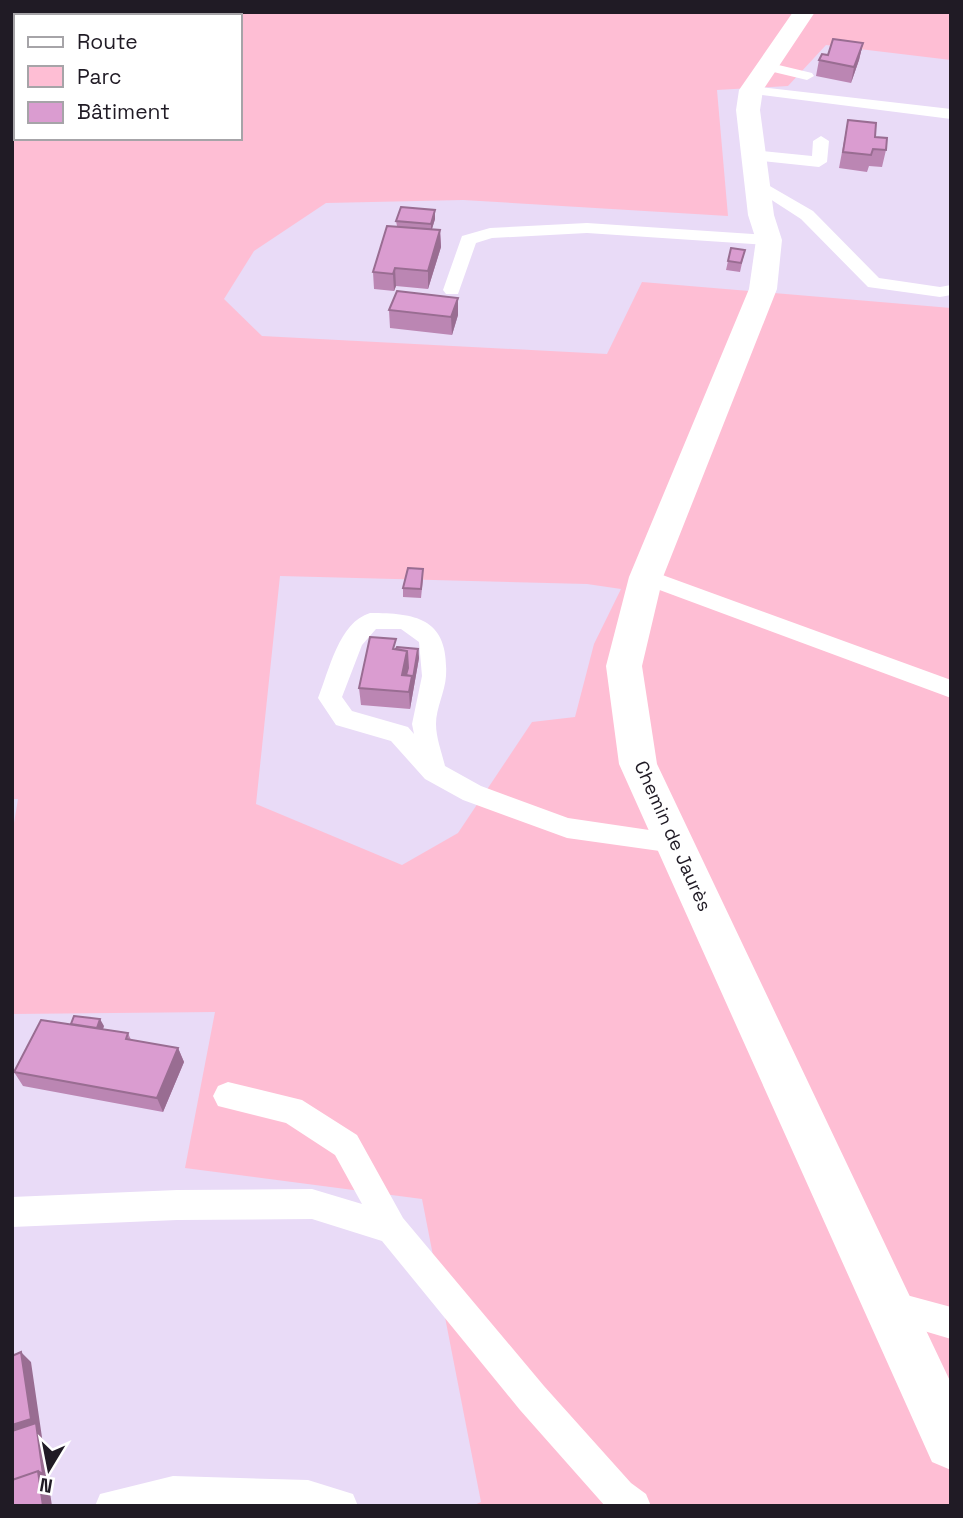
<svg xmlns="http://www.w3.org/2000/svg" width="963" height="1518" viewBox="0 0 963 1518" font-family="'Space Grotesk',sans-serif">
	<rect width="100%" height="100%" fill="#e9dbf7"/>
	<path fill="#febed4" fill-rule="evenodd" d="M 12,12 L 951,12 L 951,60 L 826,45 L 788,86 L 717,90 L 728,216 L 463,200 L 326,203 L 254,251 L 224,299 L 262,336 L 607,354 L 642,282 L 951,308 L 951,1506 L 472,1506 L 481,1502 L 422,1199 L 185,1168 L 215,1012 L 12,1014 L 12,835 L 18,799 L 12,799 ZM 16,16 L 240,16 L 240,138 L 16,138 ZM 280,576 L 587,584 L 621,589 L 594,644 L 575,717 L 532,722 L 458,833 L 402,865 L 256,804 Z"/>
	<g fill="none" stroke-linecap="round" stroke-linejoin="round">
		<path fill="#fff" fill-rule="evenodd" d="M 766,62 L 812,73 L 814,76 L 807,80 L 761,69 L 759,66 L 761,63 Z
			M 751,86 L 951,109 L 951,119 L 746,93 L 744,90 Z
			M 821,136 L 829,141 L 827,162 L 819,167 L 753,160 L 745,155 L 753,150 L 812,156 L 813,141 Z
			M 756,178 L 813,211 L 879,278 L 940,287 L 951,285 L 951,295 L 940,297 L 868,287 L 801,219 L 750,186 L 748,183 L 750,180 Z
			M 587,223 L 769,235 L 778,240 L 769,245 L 587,233 L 492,238 L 476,243 L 458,294 L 446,294 L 443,290 L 462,236 L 490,228 Z
			M 646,569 L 951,680 L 951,698 L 638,582 L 635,577 L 638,572 Z
			M 370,613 C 418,613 449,619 446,676 C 445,692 436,708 436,724 C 436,738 442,753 445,766 L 481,786 L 568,818 L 683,835 L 687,842 L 683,849 L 674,853 L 567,838 L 463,800 L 425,779 L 391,741 L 336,725 L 318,698 C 329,671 339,622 370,613 ZM 376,629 L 401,629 L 419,642 L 422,676 L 412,724 L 414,734 L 408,727 L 352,711 L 342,697 L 362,645 Z
			M 228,1082 L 302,1100 L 357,1135 L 403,1218 L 544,1386 L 631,1483 L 646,1494 L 651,1506 L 605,1506 L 520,1410 L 382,1241 L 312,1219 L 177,1220 L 12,1227 L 12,1197 L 177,1190 L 312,1189 L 362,1204 L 335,1155 L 286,1123 L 218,1106 L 213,1096 L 218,1086 Z
			M 888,1290 L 951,1307 L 951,1339 L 877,1317 L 872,1306 L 877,1295 Z
			M 173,1476 L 308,1480 L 353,1494 L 358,1506 L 95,1506 L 100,1494 Z"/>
		<path fill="#fff" fill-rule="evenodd" d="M 793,12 L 815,12 L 763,90 L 760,110 L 774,215 L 782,240 L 777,289 L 663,577 L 642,666 L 657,764 L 951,1383 L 951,1470 L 932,1462 L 619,764 L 606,666 L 629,577 L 749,289 L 756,240 L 748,215 L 736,110 L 739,90 Z"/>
	</g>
	<path fill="#bb86b3" d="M 863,43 L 859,60 L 851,83 L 816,76 L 819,60 L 828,55 Z
		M 848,120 L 875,137 L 886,150 L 882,167 L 869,166 L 867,172 L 839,168 Z
		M 435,219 L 432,229 L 440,230 L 441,247 L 428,289 L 396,286 L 394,291 L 374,289 L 373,272 L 397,226 L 396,221 Z
		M 745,250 L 740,272 L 726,270 L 728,261 Z
		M 389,310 L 458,315 L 452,335 L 390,328 Z
		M 423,578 L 421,598 L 403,597 L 403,588 Z
		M 397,647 L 418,649 L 419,658 L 410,709 L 361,705 L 359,688 Z
		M 104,1026 L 103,1029 L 128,1033 L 131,1040 L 178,1048 L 184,1062 L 163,1112 L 23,1086 L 14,1072 Z"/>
	<path fill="#996d92" d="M 863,43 L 859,60 L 851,83 L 854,67 Z
		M 435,210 L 435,219 L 431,232 L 431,224 Z
		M 440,230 L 441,247 L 428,289 L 428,271 Z
		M 395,268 L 396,286 L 394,291 L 393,274 Z
		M 458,298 L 458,315 L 452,335 L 451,317 Z
		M 418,649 L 419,658 L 410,709 L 409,692 Z
		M 407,651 L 408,668 L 405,683 L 402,675 Z
		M 100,1019 L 104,1026 L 98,1041 L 95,1034 Z
		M 178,1048 L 184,1062 L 163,1112 L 157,1098 Z
		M 21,1352 L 31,1362 L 52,1506 L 43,1506 L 38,1471 L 12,1437 L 12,1425 Z"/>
	<path fill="#da9cd0" stroke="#996d92" stroke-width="2" d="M 833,39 L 863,43 L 854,67 L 819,60 L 822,54 L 828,55 Z
		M 848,120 L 876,123 L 875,137 L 887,138 L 886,150 L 873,149 L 871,155 L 843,152 Z
		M 401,207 L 435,210 L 431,224 L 396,221 Z
		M 387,226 L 440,230 L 428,271 L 395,268 L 393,274 L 373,272 Z
		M 731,248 L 745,250 L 741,263 L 728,261 Z
		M 397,291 L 458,298 L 451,317 L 389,310 Z
		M 408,568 L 423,569 L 421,589 L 403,588 Z
		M 370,637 L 396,639 L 393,649 L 407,651 L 402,675 L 412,676 L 409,692 L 359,688 Z
		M 397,647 L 418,649 L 412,684 L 412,676 L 406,675 L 408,668 L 407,651 L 396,649 Z
		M 74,1016 L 100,1019 L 97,1028 L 71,1024 Z
		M 41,1020 L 128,1033 L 126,1039 L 178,1048 L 157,1098 L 14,1072 Z
		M 21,1352 L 31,1419 L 12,1425 L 12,1356 Z
		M 36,1423 L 43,1474 L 38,1471 L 12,1480 L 12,1431 Z
		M 38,1471 L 43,1506 L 12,1506 L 12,1480 Z"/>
	<g text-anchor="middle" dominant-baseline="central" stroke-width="5" stroke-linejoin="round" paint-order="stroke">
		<g font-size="19" fill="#201b25" stroke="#fff">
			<text transform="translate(673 836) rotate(66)">Chemin de Jaurès</text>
		</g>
	</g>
	<rect width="963" height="1518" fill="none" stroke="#201b25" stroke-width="28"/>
	<rect x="14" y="14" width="228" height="126" fill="#ffffff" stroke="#a6a4a8" stroke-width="2"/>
	<rect x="28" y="37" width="35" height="10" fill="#ffffff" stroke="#a6a4a8" stroke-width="2"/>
	<text x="77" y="49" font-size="21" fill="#201b25">Route</text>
	<rect x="28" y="66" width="35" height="21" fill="#febed4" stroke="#a6a4a8" stroke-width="2"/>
	<text x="77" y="84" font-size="21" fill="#201b25">Parc</text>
	<rect x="28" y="102" width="35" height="21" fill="#da9cd0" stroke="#a6a4a8" stroke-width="2"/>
	<text x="77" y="119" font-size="21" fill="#201b25">Bâtiment</text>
	<g transform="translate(49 1469) rotate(190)" stroke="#ffffff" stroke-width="5" paint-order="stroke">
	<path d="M0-5L12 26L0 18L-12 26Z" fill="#201b25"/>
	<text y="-10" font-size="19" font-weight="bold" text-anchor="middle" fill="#201b25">N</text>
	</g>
</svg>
